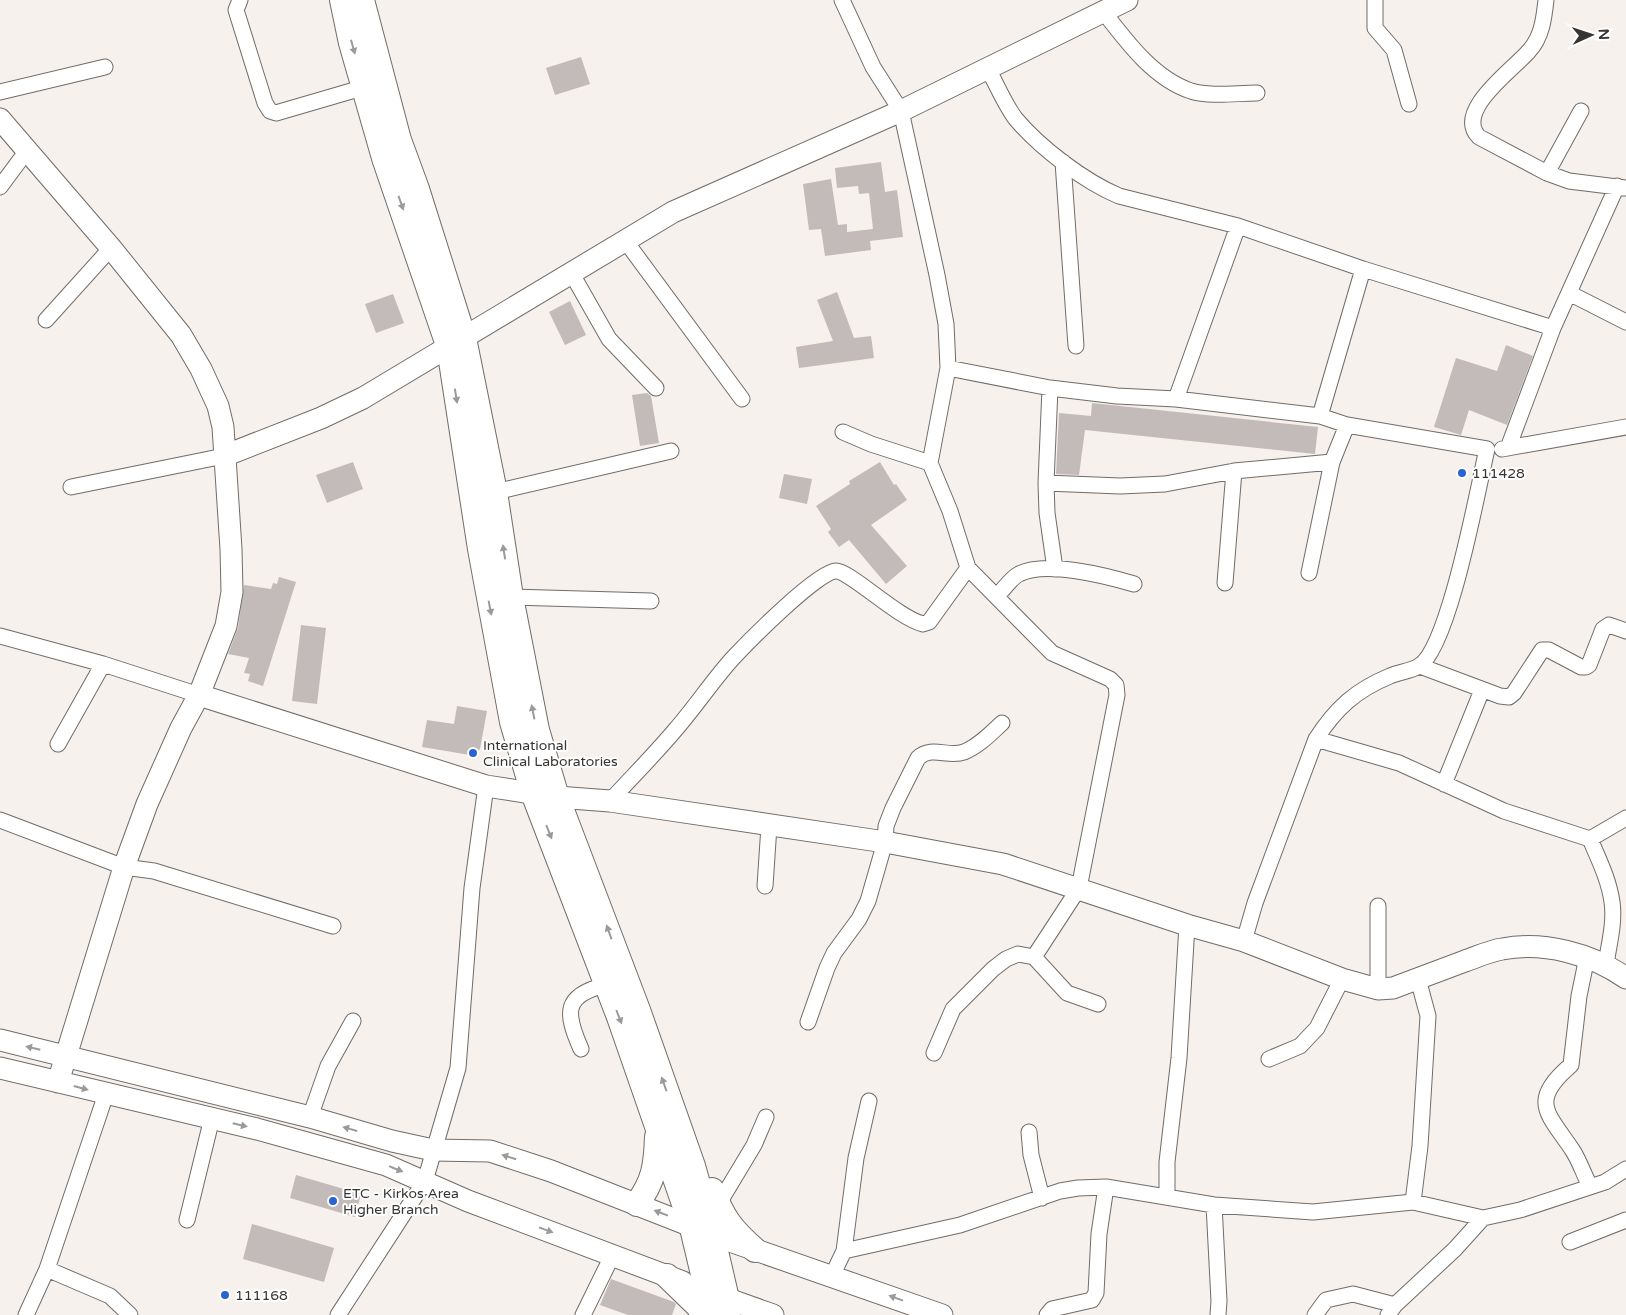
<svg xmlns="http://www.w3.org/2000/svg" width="1626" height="1315" viewBox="0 0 1626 1315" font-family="'Varela Round',sans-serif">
	<rect width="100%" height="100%" fill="#f6f1ec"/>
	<path fill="#c3bbb9" d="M 581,57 L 590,84 L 555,95 L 546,68 Z
		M 881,162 L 885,192 L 897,190 L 903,237 L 870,241 L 871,250 L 825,256 L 821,229 L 809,230 L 803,184 L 831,179 L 838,225 L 847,224 L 847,232 L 873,229 L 869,193 L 859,194 L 858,186 L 837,188 L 835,168 Z
		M 837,292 L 854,338 L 871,336 L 874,358 L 799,368 L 796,347 L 833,341 L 817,300 Z
		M 393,294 L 404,323 L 376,333 L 365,304 Z
		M 570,301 L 586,335 L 565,345 L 549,312 Z
		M 1506,345 L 1533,356 L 1507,425 L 1469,410 L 1461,435 L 1434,427 L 1456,358 L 1497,371 Z
		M 647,393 L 651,396 L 659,443 L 640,446 L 632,395 Z
		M 1092,403 L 1318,427 L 1315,454 L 1085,430 L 1079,475 L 1056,474 L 1059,413 L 1091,416 Z
		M 353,462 L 363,489 L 327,503 L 316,475 Z
		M 880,462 L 894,485 L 896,484 L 907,500 L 871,525 L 907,566 L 886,584 L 849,540 L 839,547 L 828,532 L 831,529 L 816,506 L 850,484 L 849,481 Z
		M 784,474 L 812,479 L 807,504 L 779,498 Z
		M 279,577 L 296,582 L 263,686 L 248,681 L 250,674 L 244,673 L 249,658 L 228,654 L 238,628 L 244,585 L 271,589 L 273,583 L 277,584 Z
		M 301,625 L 326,628 L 317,704 L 292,701 Z
		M 457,706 L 487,711 L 480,749 L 470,755 L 422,747 L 427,720 L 454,724 Z
		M 296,1175 L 361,1194 L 355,1217 L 290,1198 Z
		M 252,1224 L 334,1248 L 324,1282 L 243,1259 Z
		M 611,1279 L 674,1302 L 676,1304 L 672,1315 L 628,1315 L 600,1305 Z"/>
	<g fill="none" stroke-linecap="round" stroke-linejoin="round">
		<g stroke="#716c68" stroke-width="17">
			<path id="street" d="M 240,0 L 236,10 L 265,103 L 270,111 L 276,113 L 365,87
				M 842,0 L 873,67 L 901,111 L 937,275 L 946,324 L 948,368 L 1050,388 L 1117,396 L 1176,399 L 1320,416
				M 1375,0 L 1375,28 L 1394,50 L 1409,104
				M 1546,0 C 1544,18 1542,37 1529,51 C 1515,68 1453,111 1479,137 L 1547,173 L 1569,181 L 1626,188
				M 1103,11 C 1126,41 1154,79 1191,91 C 1211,97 1236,93 1257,93
				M 987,67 C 996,83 1004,103 1015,118 C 1040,148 1084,181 1119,196 L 1238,226 L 1363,269 L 1320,416 L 1347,425 L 1487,449 C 1478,488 1449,648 1419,666 C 1411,671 1399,672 1390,676 C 1356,690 1336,708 1316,739 L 1255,903 L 1244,941
				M 0,92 L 105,67
				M 1063,162 L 1076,346
				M 1547,173 L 1581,111
				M 0,187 L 26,152
				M 624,239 L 742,399
				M 1363,269 L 1553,328
				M 572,274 L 609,339 L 656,388
				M 1569,293 L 1626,322
				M 46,320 L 111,248
				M 1050,388 L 1046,483 L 1120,486 L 1165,484 L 1234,471 L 1332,462
				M 1176,399 L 1238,226
				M 843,432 L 871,444 L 930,463 L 948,368
				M 1508,448 L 1553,328 L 1617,186
				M 1502,449 L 1626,427
				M 930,463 L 950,511 L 968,568 L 1052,653 L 1110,679 L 1116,685 L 1117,695 L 1079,888 L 1034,957 L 1018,954 L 1006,959 L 993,969 L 953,1009 L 934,1053
				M 1046,483 L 1047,513 L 1055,569
				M 71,487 L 224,456
				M 495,492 L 671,451
				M 1309,573 L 1332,462 L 1347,425
				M 1225,583 L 1234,471
				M 997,596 C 1004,589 1011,578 1019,574 C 1045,560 1107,576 1134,584
				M 511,597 L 651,601
				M 0,636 L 103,664 L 199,695
				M 1420,666 L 1500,696 L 1509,697 L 1514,693 L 1542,650 L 1549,650 L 1581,667 L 1586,667 L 1589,665 L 1603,629 L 1609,625 L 1626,631
				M 1316,739 L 1399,763 L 1504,811 L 1590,839 L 1626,818
				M 58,744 L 103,664
				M 1444,784 L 1482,690
				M 610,801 C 632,777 655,754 676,729 C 696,706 713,680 733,658 C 748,642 818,571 836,571 C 850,571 898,618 923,624 L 929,622 L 968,568
				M 0,820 L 124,867 L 154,871 L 333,926
				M 1590,839 C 1599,860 1609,880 1612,902 C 1615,922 1609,944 1606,964
				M 765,886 L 769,826
				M 1034,957 L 1067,993 L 1098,1004
				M 1587,957 L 1579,996 L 1571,1065 C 1528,1102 1548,1113 1573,1151 C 1580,1162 1584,1175 1590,1186
				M 1378,989 L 1378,906
				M 808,1022 L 827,968 L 834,953 L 859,919 L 868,901 L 885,842 L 886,826 L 893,808 L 918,758 C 932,745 948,758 964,752 C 979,746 991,733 1002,723
				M 581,1049 C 565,1013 563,995 606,985
				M 1269,1059 L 1300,1046 L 1317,1028 L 1342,979
				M 106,1094 L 47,1269 L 110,1296 L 130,1315
				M 310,1117 L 328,1066 L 353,1021
				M 1029,1132 L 1031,1155 L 1042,1198
				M 1167,1197 L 1167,1162 L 1179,1058 L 1187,925
				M 1413,1202 L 1483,1218 L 1520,1210 L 1605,1182 L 1626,1169
				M 718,1205 L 754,1145 L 766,1117
				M 1214,1205 L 1219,1301 L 1218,1315
				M 187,1220 L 212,1118
				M 1570,1242 L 1626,1220
				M 844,1251 L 960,1225 L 1060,1191 L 1078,1188 L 1106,1187
				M 832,1276 L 844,1251 L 856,1158 L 869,1101
				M 1395,1305 L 1455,1249 L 1483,1218
				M 26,1315 L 47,1269
				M 338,1315 L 425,1181 L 458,1068 L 472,888 L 486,786
				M 583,1315 L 613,1254
				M 1047,1315 L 1052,1309 L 1092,1300 L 1096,1293 L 1099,1234 L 1106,1187 L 1214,1205 L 1313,1212 L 1413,1202 L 1420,1146 L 1428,1016 L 1418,979
				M 1315,1315 L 1326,1300 L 1353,1294 L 1395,1305 L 1388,1315"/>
		</g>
		<g stroke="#716c68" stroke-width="23">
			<path id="secondary" d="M 0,119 L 111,248 L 181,335 L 201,369 L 218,406 L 223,427 L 231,549 L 232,592 L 226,626 L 199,695 L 181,728 L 147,804 L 124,867 L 58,1082
				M 224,456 L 321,418 L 363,398 L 673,212 L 901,111 L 1127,0
				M 199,695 L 486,786 L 557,797 L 610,801 L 885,842 L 1003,864 L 1187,925 L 1244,941 L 1342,979 L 1378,989 L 1393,988 C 1417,979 1441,970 1465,961 C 1477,957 1489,951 1502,949 C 1544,941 1592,954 1626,978
				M 0,1040 L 310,1117 L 392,1141 L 433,1150 L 490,1151 L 551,1171 L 727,1240 L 942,1315
				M 0,1068 L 257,1129 L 386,1165 L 468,1201 L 683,1282
				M 711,1293 L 773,1315"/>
		</g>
		<g stroke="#716c68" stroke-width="26">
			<path id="primary" d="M 342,0 L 351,43 L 384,158 L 449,348 L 480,549 L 512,722 L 533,793 L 619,1017 L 691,1224 L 707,1291 L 708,1315
				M 362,0 L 399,140 L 417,189 L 464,338 L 495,492 L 511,597 L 537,730 L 557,797 L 638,1010 L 693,1166 L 712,1234 L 727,1299 L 728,1315
				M 712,1190 C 724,1219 731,1229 755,1250
				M 637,1204 C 654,1181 656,1165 657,1137
				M 667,1276 L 698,1306 L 703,1315"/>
		</g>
		<use href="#street" stroke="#fff" stroke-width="15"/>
		<use href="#secondary" stroke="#fff" stroke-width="21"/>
		<use href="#primary" stroke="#fff" stroke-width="24"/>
	</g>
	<defs><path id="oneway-solid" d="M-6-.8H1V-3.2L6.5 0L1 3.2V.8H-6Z" transform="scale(1.25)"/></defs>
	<g fill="#9b9a99">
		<use href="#oneway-solid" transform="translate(353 47) rotate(74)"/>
		<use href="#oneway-solid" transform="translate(401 203) rotate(70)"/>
		<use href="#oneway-solid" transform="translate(456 396) rotate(81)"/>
		<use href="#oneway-solid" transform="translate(504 552) rotate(-99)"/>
		<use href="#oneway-solid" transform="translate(490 608) rotate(79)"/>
		<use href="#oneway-solid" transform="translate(533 712) rotate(-101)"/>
		<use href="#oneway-solid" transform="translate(549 832) rotate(68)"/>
		<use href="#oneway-solid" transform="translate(609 932) rotate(-110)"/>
		<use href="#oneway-solid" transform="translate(619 1017) rotate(69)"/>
		<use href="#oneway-solid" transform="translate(33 1048) rotate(-167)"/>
		<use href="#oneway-solid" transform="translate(664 1084) rotate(-110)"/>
		<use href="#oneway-solid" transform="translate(81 1088) rotate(15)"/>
		<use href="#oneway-solid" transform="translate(240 1125) rotate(13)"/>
		<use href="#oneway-solid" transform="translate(350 1129) rotate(-164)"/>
		<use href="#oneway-solid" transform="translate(509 1157) rotate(-163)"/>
		<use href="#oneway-solid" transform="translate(396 1169) rotate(22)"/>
		<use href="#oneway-solid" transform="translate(661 1213) rotate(-159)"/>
		<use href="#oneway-solid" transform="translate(546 1230) rotate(20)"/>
		<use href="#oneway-solid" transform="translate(896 1298) rotate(-160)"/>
	</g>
	<g fill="#2965d2" stroke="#fff" stroke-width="2">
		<circle cx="1462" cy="473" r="5"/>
		<circle cx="473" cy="753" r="5"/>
		<circle cx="333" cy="1201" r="5"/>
		<circle cx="225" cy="1295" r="5"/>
	</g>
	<g text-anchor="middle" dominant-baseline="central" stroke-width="4" stroke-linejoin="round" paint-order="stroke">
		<g font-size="14" fill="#373533" stroke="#fff" text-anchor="start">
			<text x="1472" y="473">111428</text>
			<text x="483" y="745">International<tspan x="483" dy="16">Clinical Laboratories</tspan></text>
			<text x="343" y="1193">ETC - Kirkos Area<tspan x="343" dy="16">Higher Branch</tspan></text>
			<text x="235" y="1295">111168</text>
		</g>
	</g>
	<g transform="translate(1591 35) rotate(87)" stroke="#ffffff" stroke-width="4" paint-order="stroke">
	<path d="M0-4L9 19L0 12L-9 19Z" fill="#373533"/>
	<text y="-8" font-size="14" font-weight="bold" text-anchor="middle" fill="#373533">N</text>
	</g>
</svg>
